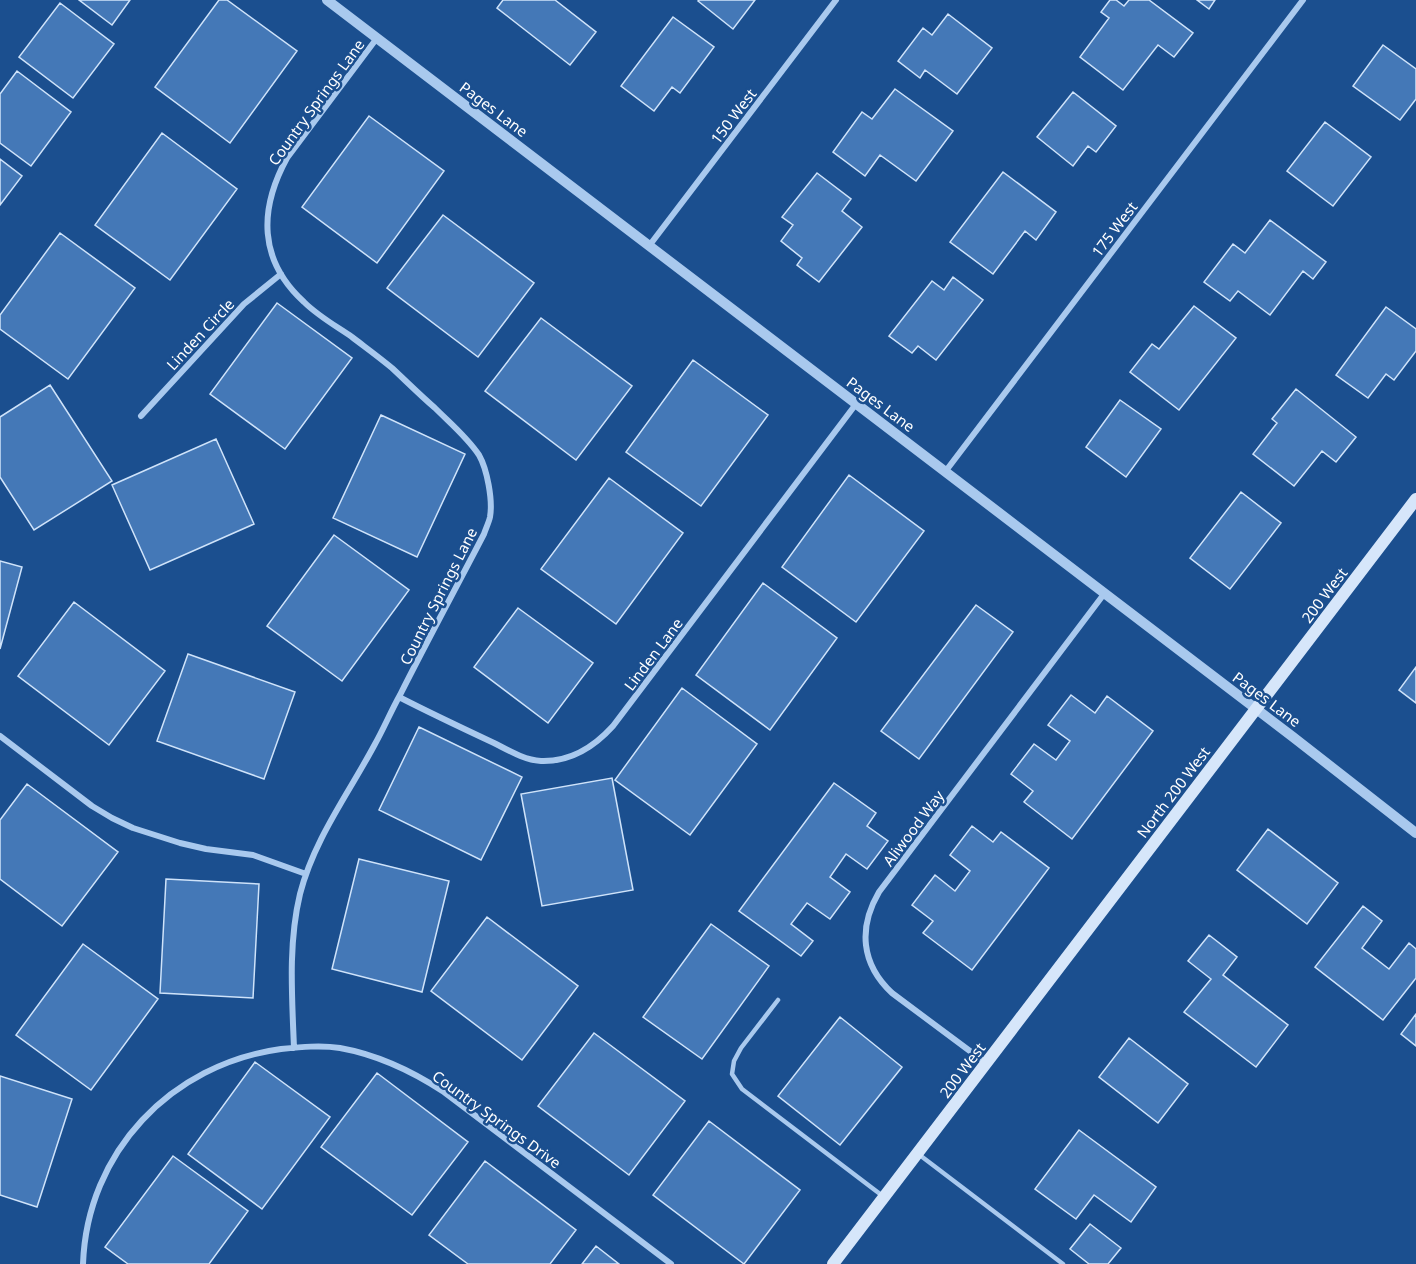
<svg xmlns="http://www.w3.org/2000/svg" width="1416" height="1264" viewBox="0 0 1416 1264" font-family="'Noto Sans',sans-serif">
	<rect width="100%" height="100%" fill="#1b4f8f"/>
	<path fill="#4478b7" stroke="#cfe3fa" stroke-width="1.5" d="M 79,0 L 130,0 L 112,25 Z
		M 219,0 L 227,0 L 297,51 L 230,143 L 155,87 Z
		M 503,0 L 555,0 L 596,32 L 570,65 L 497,8 Z
		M 699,0 L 755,0 L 733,29 L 698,1 Z
		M 1110,0 L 1116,0 L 1124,6 L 1129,0 L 1149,0 L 1193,33 L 1174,57 L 1158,45 L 1123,90 L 1080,57 L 1109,18 L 1101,12 Z
		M 1197,0 L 1215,0 L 1209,9 Z
		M 60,3 L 114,44 L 73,98 L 19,57 Z
		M 948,14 L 992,48 L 957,94 L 925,70 L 920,78 L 898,61 L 923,28 L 932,35 Z
		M 673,17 L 714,47 L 680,93 L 672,87 L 654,111 L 621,86 Z
		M 1383,45 L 1416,69 L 1416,99 L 1400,120 L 1353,86 Z
		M 17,71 L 71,112 L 31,166 L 0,143 L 0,94 Z
		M 895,89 L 953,131 L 916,181 L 880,155 L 865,176 L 833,152 L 862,112 L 872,119 Z
		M 1073,92 L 1116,126 L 1096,152 L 1088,146 L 1073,166 L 1037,137 Z
		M 369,116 L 444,171 L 377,263 L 302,207 Z
		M 1325,122 L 1371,157 L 1333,206 L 1287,171 Z
		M 162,133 L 237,189 L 170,280 L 95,225 Z
		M 0,159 L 22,176 L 0,205 Z
		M 1003,172 L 1056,212 L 1036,240 L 1025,231 L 993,274 L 950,242 Z
		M 817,173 L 851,199 L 842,211 L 862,227 L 819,282 L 797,265 L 802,258 L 781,241 L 793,225 L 782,217 Z
		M 443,215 L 534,283 L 478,357 L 387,288 Z
		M 1270,220 L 1326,262 L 1313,279 L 1303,271 L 1270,315 L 1238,291 L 1230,301 L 1204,282 L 1233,244 L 1245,253 Z
		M 60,233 L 135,288 L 68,379 L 0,329 L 0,315 Z
		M 953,277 L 983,300 L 936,360 L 918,346 L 912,353 L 889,336 L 932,281 L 944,290 Z
		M 277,303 L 352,358 L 285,449 L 210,394 Z
		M 1194,306 L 1236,338 L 1179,410 L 1130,372 L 1152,344 L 1159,349 Z
		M 1386,307 L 1416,329 L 1416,351 L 1394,380 L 1386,374 L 1368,398 L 1336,375 Z
		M 541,318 L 632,386 L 576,460 L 485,391 Z
		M 693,360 L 768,415 L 701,506 L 626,452 Z
		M 50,385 L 112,481 L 34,530 L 0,477 L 0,417 Z
		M 1296,389 L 1356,437 L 1336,462 L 1322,451 L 1294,486 L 1253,454 L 1277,423 L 1272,419 Z
		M 1120,400 L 1161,429 L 1126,477 L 1086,447 Z
		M 381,415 L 465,454 L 417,557 L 333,518 Z
		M 216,439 L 254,524 L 150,570 L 112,485 Z
		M 849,475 L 924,531 L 856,622 L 782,567 Z
		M 609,478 L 683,533 L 616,624 L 541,569 Z
		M 1241,492 L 1281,523 L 1230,589 L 1190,558 Z
		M 334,535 L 409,590 L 342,681 L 267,626 Z
		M 0,561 L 22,567 L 0,649 Z
		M 763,583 L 837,638 L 770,730 L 696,675 Z
		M 74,602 L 165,671 L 109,745 L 18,676 Z
		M 976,605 L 1013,632 L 919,759 L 881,731 Z
		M 518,608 L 593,663 L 548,723 L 474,667 Z
		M 188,654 L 295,692 L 264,779 L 157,741 Z
		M 1416,667 L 1416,703 L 1399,690 Z
		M 682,688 L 757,744 L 690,835 L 615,780 Z
		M 1071,695 L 1095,713 L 1107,696 L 1153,731 L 1072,839 L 1024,802 L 1033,791 L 1011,774 L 1034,744 L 1056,760 L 1070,741 L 1048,725 Z
		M 419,727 L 522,777 L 481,860 L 379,810 Z
		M 612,778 L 633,890 L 542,906 L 521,794 Z
		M 834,783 L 876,813 L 867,826 L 888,841 L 867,869 L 846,854 L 830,877 L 850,892 L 830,919 L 807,903 L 791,924 L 813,941 L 801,956 L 739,911 Z
		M 27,784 L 118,852 L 62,926 L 0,879 L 0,820 Z
		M 972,826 L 993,842 L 1001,832 L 1049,868 L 972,970 L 923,933 L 933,921 L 912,905 L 935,875 L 955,891 L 970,871 L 950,855 Z
		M 1268,829 L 1338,883 L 1307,924 L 1237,870 Z
		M 359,859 L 449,881 L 422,992 L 332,969 Z
		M 166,879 L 259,884 L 253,998 L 160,993 Z
		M 1363,906 L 1382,921 L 1362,948 L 1389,969 L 1409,943 L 1416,949 L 1416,978 L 1383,1020 L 1315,967 Z
		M 487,917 L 578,986 L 522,1060 L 431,991 Z
		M 711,924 L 769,966 L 702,1059 L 643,1017 Z
		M 1209,935 L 1237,957 L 1223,975 L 1288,1025 L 1256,1067 L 1184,1012 L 1211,979 L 1188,961 Z
		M 83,944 L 158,999 L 91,1090 L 16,1035 Z
		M 1416,1014 L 1416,1046 L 1401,1034 Z
		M 840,1017 L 902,1067 L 840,1145 L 778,1096 Z
		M 594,1033 L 685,1101 L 629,1175 L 538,1106 Z
		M 1129,1038 L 1188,1084 L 1158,1123 L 1099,1077 Z
		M 255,1062 L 330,1117 L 262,1209 L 188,1154 Z
		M 377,1073 L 468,1142 L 412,1215 L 321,1147 Z
		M 0,1076 L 72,1099 L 37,1207 L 0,1195 Z
		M 709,1121 L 800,1190 L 744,1264 L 653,1195 Z
		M 1079,1130 L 1156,1187 L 1131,1222 L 1094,1195 L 1076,1219 L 1035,1189 Z
		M 173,1156 L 248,1211 L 209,1264 L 128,1264 L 105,1247 Z
		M 485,1161 L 576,1230 L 550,1264 L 468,1264 L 429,1235 Z
		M 1090,1224 L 1121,1248 L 1108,1264 L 1089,1264 L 1070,1249 Z
		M 596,1246 L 619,1264 L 582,1264 Z"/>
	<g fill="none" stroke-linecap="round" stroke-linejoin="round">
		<path stroke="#a9c9ee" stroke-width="4.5" d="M 778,1000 L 741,1048 L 734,1061 L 732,1074 L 742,1089 L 884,1197
			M 917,1153 L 1063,1264"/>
		<path stroke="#a9c9ee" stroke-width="6" d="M 649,246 L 836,0
			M 141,416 L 244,304 L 281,274
			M 945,472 L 1303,0
			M 399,697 C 430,713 462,728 494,743 C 508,750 524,760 541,761 C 570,762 594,747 613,726 L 856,404
			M 0,736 L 92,806 L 112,818 L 133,828 L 180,843 L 206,849 L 253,855 L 306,874
			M 294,1048 C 292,996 288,944 300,894 C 314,839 349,793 375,744 C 384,728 391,711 400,695 C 427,641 456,588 484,534 C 486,528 489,522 490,517 C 493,500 487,469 479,455 C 467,437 450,423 435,408 C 420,395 406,381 392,368 C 379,357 365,347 352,337 C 336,326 318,316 304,302 C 258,260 259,209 287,158 L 377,38
			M 986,1063 L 892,993 C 861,964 858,928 879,892 L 1104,594
			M 83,1264 C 87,1152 171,1064 281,1049 C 301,1047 321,1045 340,1048 C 379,1055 412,1071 444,1092 L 671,1264"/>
		<path stroke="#a9c9ee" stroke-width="10" d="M 327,0 L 1293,737 L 1416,833"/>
		<path stroke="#d6e6fa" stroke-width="12" d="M 833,1264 L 1416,499"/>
	</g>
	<g text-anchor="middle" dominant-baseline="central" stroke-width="5" stroke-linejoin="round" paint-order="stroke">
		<g font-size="15" fill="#fff" stroke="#1b4f8f">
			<text transform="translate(316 102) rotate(-54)">Country Springs Lane</text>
			<text transform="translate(494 109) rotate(37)">Pages Lane</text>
			<text transform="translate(733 116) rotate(-53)">150 West</text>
			<text transform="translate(1114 229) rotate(-53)">175 West</text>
			<text transform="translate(200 334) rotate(-47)">Linden Circle</text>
			<text transform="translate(881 404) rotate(37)">Pages Lane</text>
			<text transform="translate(1324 595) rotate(-53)">200 West</text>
			<text transform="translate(438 596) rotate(-63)">Country Springs Lane</text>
			<text transform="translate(653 654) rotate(-53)">Linden Lane</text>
			<text transform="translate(1267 699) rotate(37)">Pages Lane</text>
			<text transform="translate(1173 792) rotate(-53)">North 200 West</text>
			<text transform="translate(913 828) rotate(-53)">Aliwood Way</text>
			<text transform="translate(962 1070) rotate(-53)">200 West</text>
			<text transform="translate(497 1119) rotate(36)">Country Springs Drive</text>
		</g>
	</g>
</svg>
